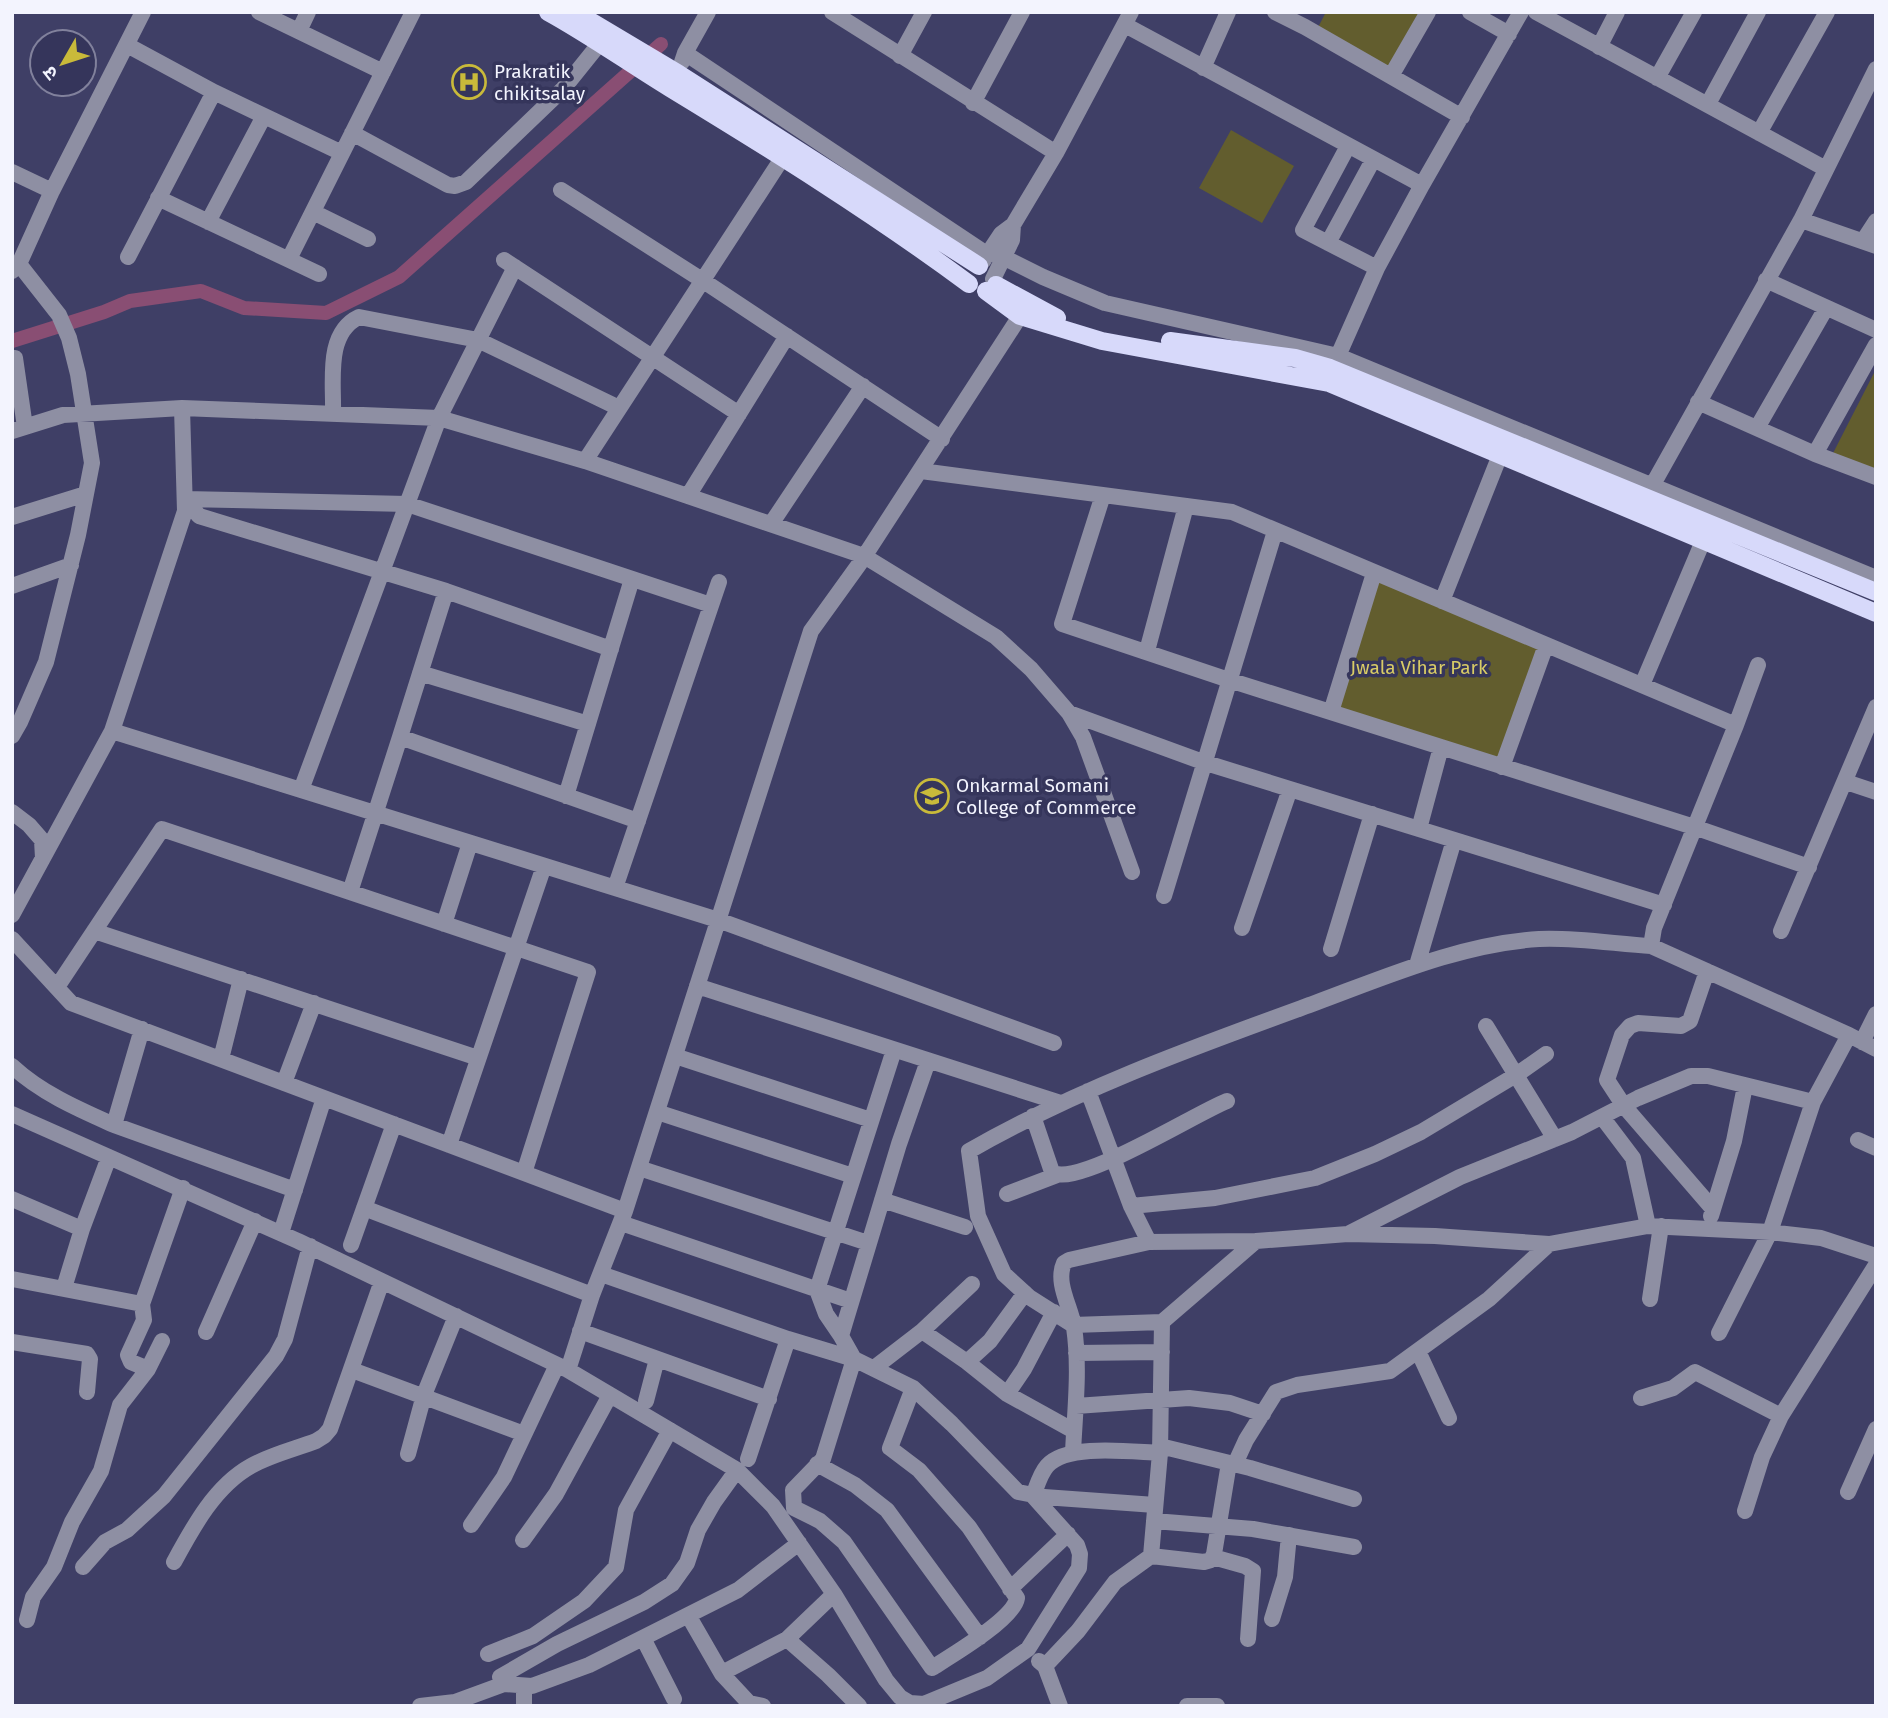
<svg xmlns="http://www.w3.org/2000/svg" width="1888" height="1718" viewBox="0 0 1888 1718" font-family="'Fira Sans','Noto Sans Devanagari',sans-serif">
	<rect width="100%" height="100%" fill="#3f3f66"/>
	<path fill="#625d2e" d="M 1326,12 L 1420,12 L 1385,74 L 1314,35 Z
		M 1231,130 L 1294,166 L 1262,223 L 1199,188 Z
		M 1876,369 L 1876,484 L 1828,463 Z
		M 1374,573 L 1546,645 L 1502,767 L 1331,712 Z"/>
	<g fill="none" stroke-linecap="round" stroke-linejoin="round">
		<path stroke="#894e73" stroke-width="14" d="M 12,341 L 104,312 L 130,301 L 201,291 L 244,308 L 326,313 L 399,277 L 661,44"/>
		<path stroke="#8e8fa3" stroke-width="16" d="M 259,12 L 383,72
			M 832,12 L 1056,153
			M 1275,12 L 1305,27 L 1462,117
			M 1470,12 L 1509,34
			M 1536,12 L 1826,169
			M 1125,25 L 1422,185
			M 299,31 L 308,12
			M 127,45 L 214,92 L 128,257
			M 1599,47 L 1617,12
			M 685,53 L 988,255
			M 900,56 L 924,12
			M 682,62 L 685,53 L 708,12
			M 1203,68 L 1228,12
			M 1391,76 L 1428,12
			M 1657,78 L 1694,12
			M 214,92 L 342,153
			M 973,103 L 1022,12
			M 1708,104 L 1758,12
			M 352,133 L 448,185 L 455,186 L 466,182 L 563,89 L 600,43
			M 1759,133 L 1827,12
			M 1348,146 L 1303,230 L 1377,268
			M 783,157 L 585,461 L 864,556 L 996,637 L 1031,669 L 1069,713 L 1083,737 L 1132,872
			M 12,172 L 52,191
			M 561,190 L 702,280 L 942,439
			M 158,198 L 319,274
			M 313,212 L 368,239
			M 1801,220 L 1876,246
			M 208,222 L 264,116
			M 1863,241 L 1876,221
			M 1328,243 L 1373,160
			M 1005,258 L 1043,277 L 1105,303 L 1338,356 L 1876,578
			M 289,259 L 413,12
			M 504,260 L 739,414
			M 983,261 L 1001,234 L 1013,225 L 1056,153 L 1131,12
			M 515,267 L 439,418 L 585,461
			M 12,271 L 19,264 L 52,191 L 143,12
			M 993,279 L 1012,240 L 1013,225
			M 1766,280 L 1876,330
			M 15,358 L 25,427
			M 1332,364 L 1338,356 L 1377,268 L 1422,185 L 1521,12
			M 1698,402 L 1815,454 L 1876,477
			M 333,413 C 334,382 325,333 359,317 L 478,340 L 619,408
			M 1757,428 L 1826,308
			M 12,431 L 63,415 L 182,408
			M 1815,454 L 1876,345
			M 921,471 L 1232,512 L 1736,725
			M 1103,495 L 1062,624 L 1229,680 L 1694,827 L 1809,867
			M 688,496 L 787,336
			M 1650,497 L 1652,486 L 1801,220 L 1876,69
			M 185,499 L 199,516 L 446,591 L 400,737 L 638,821
			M 185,499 L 407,504 L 711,605
			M 12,517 L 86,494
			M 771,524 L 863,386
			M 12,586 L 71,565
			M 446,591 L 611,649
			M 1442,601 L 1504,445
			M 1147,651 L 1186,506
			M 1758,665 L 1736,725 L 1654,928 L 1651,946 C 1617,944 1572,937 1539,939 C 1461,944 1388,976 1315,1003 C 1197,1046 1079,1088 969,1151 L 978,1216 L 1004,1274 L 1029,1297 L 1073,1325 L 1162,1322 L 1256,1241 L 1348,1234 L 1435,1236 L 1549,1244 L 1648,1226 L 1770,1232 L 1821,1238 L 1876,1256
			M 420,673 L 588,724
			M 1642,685 L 1703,541
			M 1331,712 L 1374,573
			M 1069,713 L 1203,762 L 1664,905
			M 12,736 L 20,722 L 46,662 L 78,535 L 92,463 L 78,374 L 69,338 L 59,315 L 19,264
			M 1502,767 L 1546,645
			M 1846,782 L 1876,792
			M 301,790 L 439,418 L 182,408 L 185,511 L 112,731 L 718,920 L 1054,1043
			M 566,796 L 632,579
			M 12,812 L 29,825 L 42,840 L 43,858
			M 1419,829 L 1441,747
			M 615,888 L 719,582
			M 350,892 L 400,737
			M 1164,896 L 1275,531
			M 12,915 L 112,731
			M 444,924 L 470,843
			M 1242,928 L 1290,789
			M 94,931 L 478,1058
			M 1781,931 L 1876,707
			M 12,939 L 71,1003 L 625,1211
			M 1651,946 L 1849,1035
			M 1331,949 L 1372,814
			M 1417,965 L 1454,840
			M 1707,971 L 1690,1021 L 1681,1026 L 1638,1023 L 1630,1026 L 1622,1035 L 1607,1080 L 1624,1106 L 1713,1209
			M 697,986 L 1061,1103
			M 57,987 L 162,829 L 588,972 L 524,1173
			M 1486,1026 L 1555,1139
			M 142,1029 L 114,1125 L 295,1190
			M 1862,1042 L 1876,1014
			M 675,1056 L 871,1120
			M 221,1059 L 241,979
			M 12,1066 C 41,1093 78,1109 114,1125
			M 284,1083 L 314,1003
			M 1088,1091 L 1131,1206 L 1149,1242
			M 1813,1102 L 1849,1035 L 1876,1049
			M 657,1112 L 853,1176
			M 12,1114 L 298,1241 L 568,1370 L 737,1470 L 773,1506 L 834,1594 L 886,1680 L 900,1697 L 910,1703 L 924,1704 L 987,1678 L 1028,1649 L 1079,1568 L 1080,1554 L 1077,1545 L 1033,1496 C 1037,1486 1040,1474 1047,1466 C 1067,1443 1132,1452 1160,1453
			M 1033,1116 L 1052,1172 C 1076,1189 1196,1113 1227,1101
			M 1602,1117 L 1633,1158 L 1648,1226
			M 1858,1140 L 1876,1148
			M 449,1145 L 544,866
			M 639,1168 L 868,1243
			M 1007,1194 L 1057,1175
			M 12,1199 L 82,1229
			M 882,1200 L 965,1227
			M 1131,1206 L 1215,1198 L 1315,1178 L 1375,1154 L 1421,1132 L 1516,1075 L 1546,1054
			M 364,1208 L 592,1295
			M 1711,1216 L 1734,1141 L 1745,1086
			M 621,1223 L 851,1301
			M 281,1233 L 324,1098
			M 1350,1233 L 1460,1177 L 1572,1132 L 1638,1098 L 1691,1076 L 1708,1076 L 1813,1102 L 1770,1232 L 1719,1333
			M 351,1245 L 394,1124
			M 601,1274 L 788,1339 L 854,1359 L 913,1388 L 952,1424 L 1018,1492 L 1044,1497 L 1155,1505
			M 12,1279 L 142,1304
			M 64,1288 L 82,1229 L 109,1157
			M 1650,1299 L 1661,1226
			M 580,1331 L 769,1399
			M 922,1331 L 967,1362 L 1007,1394 L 1074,1431
			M 206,1332 L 255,1221
			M 841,1336 L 826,1314 L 817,1290 L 894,1050
			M 12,1342 L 87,1354 L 90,1359 L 87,1392
			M 1418,1351 L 1449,1418
			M 1076,1353 L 1162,1352
			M 967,1362 L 990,1341 L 1025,1293
			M 874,1368 L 922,1331 L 972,1284
			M 148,1369 L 131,1362 L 128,1355 L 144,1320 L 142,1304 L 183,1188
			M 352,1370 L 524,1434
			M 568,1370 L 592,1295 L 625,1211 L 811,631 L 860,563 L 1020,316
			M 913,1388 L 890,1448 L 919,1470 L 969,1527 L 1017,1598 C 1014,1619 951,1656 932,1668 L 844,1542 L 820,1521 L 794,1508 L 793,1490 L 823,1459 L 854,1359 L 841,1336 L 899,1144 L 928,1061
			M 1007,1394 L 1024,1369 L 1054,1312
			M 1641,1398 L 1673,1388 L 1695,1372 L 1781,1416 L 1876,1265
			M 646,1401 L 657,1359
			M 1076,1406 L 1189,1398 L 1230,1403 L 1263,1414
			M 1160,1446 L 1250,1468 L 1354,1499
			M 1073,1452 C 1075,1410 1080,1368 1074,1327 C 1071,1307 1055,1283 1064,1263 L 1069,1260 L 1149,1242 L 1256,1241
			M 408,1454 L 424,1395 L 456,1316
			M 748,1459 L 788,1339
			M 817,1464 L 855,1485 L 887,1510 L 980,1637
			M 1235,1464 L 1246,1440 L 1276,1392 L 1297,1385 L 1390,1371 L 1489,1299 L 1549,1244
			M 1848,1492 L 1876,1429
			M 1745,1511 L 1762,1457 L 1781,1416
			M 1154,1521 L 1253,1529 L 1354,1547
			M 471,1525 L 504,1477 L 557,1365
			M 523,1540 L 556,1494 L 610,1395
			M 1151,1556 L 1204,1562 L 1211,1560 L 1214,1554 L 1229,1463
			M 1213,1557 L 1245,1566 L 1253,1571 L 1248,1639
			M 174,1562 C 193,1527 215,1486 251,1466 C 270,1455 295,1449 316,1441 L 324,1436 L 330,1429 L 382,1281
			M 83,1567 L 105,1542 L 127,1530 L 164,1496 L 276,1356 L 285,1339 L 310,1246
			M 1010,1589 L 1068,1534
			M 688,1615 L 722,1674 L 749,1703 L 763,1706
			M 1272,1619 L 1285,1577 L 1289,1535
			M 27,1620 L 33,1597 L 54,1567 L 72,1522 L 101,1471 L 120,1405 L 148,1369 L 162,1341
			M 643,1638 L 674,1699
			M 787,1639 L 828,1675 L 859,1706
			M 488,1654 L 533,1636 L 584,1601 L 616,1567 L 626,1510 L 670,1430
			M 1039,1661 L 1045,1666 L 1060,1706
			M 1045,1666 L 1078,1631 L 1115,1582 L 1151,1556 L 1160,1453 L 1162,1322
			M 722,1673 L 787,1639 L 834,1594
			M 504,1684 L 500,1677 L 557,1644 L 644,1602 L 672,1584 L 687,1563 L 698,1530 L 714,1502 L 737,1470
			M 420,1706 L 455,1702 L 504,1684 L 532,1686 L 589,1665 L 738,1590 L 799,1543
			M 524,1706 L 524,1686
			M 1187,1706 L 1217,1706"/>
		<path stroke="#d7d9fa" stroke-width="18" d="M 548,12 C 590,35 629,63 670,88 C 772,150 873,213 969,284
			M 575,12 L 679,74 L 979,266
			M 996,285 L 1057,318
			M 986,291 L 1020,316 L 1102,341 L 1329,383 L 1876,613
			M 1170,341 L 1295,358 L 1330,368 L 1876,592"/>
	</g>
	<defs>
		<g id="hospital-ring" transform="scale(1.75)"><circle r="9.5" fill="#35355b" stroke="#c9ba3a" stroke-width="1.5"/><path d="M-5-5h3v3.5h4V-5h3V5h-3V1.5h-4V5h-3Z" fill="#c9ba3a"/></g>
		<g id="university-ring" transform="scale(1.75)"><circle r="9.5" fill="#35355b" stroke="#c9ba3a" stroke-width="1.5"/><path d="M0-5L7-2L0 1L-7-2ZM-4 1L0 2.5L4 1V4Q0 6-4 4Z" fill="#c9ba3a"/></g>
	</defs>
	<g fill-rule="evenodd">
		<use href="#hospital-ring" x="469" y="82"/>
		<use href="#university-ring" x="932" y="796"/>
	</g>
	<g text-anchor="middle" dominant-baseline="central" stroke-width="7" stroke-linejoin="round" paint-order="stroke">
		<g font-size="19" fill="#f3f4fe" stroke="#35355b" text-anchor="start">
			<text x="494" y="71">Prakratik<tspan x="494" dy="22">chikitsalay</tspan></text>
			<text x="956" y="785">Onkarmal Somani<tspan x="956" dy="22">College of Commerce</tspan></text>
		</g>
		<g font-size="19" fill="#d9cc66" stroke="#35355b">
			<text x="1419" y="667">Jwala Vihar Park</text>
		</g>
	</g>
	<rect width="1888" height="1718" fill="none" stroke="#f3f4fe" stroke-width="28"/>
	<g transform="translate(63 63) rotate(231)"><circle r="33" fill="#35355b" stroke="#81819c" stroke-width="2"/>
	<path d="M0-5L12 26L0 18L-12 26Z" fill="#c9ba3a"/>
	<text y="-10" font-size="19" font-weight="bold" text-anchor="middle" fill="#f3f4fe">उ</text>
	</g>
</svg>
